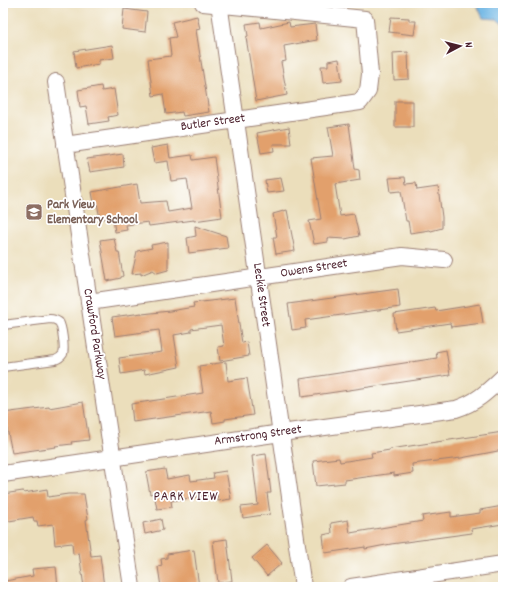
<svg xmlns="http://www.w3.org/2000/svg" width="506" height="590" viewBox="0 0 506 590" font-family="Dekko,sans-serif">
	<rect width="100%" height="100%" fill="#fff"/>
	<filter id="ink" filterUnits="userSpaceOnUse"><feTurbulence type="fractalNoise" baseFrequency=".025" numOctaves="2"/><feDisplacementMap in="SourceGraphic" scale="8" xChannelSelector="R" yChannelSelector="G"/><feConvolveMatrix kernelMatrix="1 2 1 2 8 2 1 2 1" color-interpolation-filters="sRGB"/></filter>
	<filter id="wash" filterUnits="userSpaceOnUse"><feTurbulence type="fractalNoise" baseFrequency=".012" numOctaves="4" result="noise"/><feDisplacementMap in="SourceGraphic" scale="16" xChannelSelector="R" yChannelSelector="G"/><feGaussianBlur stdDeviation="0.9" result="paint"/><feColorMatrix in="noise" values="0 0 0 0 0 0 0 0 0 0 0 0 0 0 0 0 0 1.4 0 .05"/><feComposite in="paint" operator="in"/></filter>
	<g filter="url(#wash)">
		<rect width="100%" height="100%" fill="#ebdebb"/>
		<path fill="#6bb4e3" stroke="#5a6a87" d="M 456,3 L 503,3 L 503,24 L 497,19 L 483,18 L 477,5 Z"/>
		<g id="blocks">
			<path fill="#e2a06c" d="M 124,9 L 147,12 L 145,32 L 122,29 Z
				M 197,16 L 200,29 L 196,30 L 209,112 L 183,116 L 182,112 L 166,114 L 163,94 L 153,96 L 148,59 L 171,56 L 169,38 L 176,37 L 172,22 Z
				M 391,17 L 409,18 L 409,21 L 416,21 L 414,35 L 389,32 Z
				M 260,22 L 261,28 L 289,22 L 290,27 L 315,24 L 317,40 L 284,46 L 286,61 L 281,62 L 287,95 L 256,101 L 246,37 L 248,36 L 246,24 Z
				M 112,45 L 114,58 L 99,60 L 99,64 L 76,68 L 74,51 Z
				M 408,52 L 409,79 L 394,80 L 393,53 Z
				M 339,59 L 342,81 L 323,83 L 321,66 L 328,66 L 328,61 Z
				M 101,86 L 102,91 L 114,89 L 118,115 L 108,117 L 109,121 L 89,124 L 86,106 L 80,107 L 78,90 Z
				M 395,101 L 413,101 L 413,127 L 395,127 Z
				M 349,124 L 355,169 L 359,170 L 360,180 L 335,184 L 340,216 L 354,214 L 359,236 L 345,239 L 328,238 L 328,242 L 314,244 L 309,221 L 321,219 L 311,158 L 333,156 L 328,127 Z
				M 289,127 L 291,144 L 273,144 L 274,151 L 261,153 L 257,133 Z
				M 168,145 L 170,158 L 192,155 L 193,160 L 214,157 L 222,217 L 194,221 L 194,220 L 149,226 L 148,222 L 126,225 L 127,230 L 115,232 L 113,218 L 100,219 L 97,203 L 94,203 L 92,192 L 137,184 L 140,203 L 166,201 L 168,212 L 192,208 L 187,179 L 171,181 L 168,161 L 154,163 L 151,148 Z
				M 123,154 L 124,167 L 90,172 L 87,159 Z
				M 405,177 L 406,184 L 416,183 L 417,190 L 438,187 L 442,217 L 442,228 L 431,231 L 430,230 L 410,233 L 408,221 L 406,221 L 401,191 L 391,192 L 389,178 Z
				M 281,178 L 284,191 L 267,193 L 265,180 Z
				M 287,210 L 295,251 L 276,254 L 273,237 L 277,237 L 273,214 Z
				M 195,226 L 226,236 L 228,248 L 189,253 L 187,238 L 196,236 Z
				M 114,238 L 117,252 L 119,252 L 123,276 L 121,277 L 121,278 L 107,281 L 100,240 Z
				M 168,242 L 168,270 L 157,273 L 153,270 L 141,275 L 141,273 L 132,274 L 137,251 L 152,248 L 151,245 Z
				M 398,289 L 400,307 L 305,320 L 306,328 L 292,330 L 288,304 Z
				M 235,298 L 242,343 L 247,342 L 249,356 L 220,361 L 218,347 L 224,346 L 221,325 L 191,329 L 191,332 L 174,335 L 179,367 L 145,374 L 144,370 L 121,374 L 119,358 L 162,352 L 159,330 L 115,336 L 112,317 L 142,313 L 142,314 L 170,311 L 194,307 L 193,303 Z
				M 480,304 L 483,323 L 451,327 L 450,323 L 396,331 L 394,314 L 435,308 L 436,311 Z
				M 446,350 L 450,375 L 302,397 L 300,379 L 437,358 L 436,352 Z
				M 226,362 L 228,381 L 247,378 L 253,415 L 225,419 L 225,421 L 213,423 L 211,411 L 133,422 L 131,404 L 203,393 L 199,366 Z
				M 83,402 L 89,440 L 71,442 L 72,444 L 55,446 L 56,447 L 12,453 L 6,423 L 3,424 L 3,413 L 49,407 L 49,408 Z
				M 503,432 L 503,450 L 461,458 L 412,464 L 413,473 L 394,476 L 394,473 L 345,480 L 345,483 L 316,486 L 313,461 L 339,458 L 340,462 L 372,457 L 371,453 L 390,450 L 390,449 Z
				M 266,454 L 271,493 L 267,493 L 270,514 L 243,518 L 241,507 L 258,505 L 252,456 Z
				M 165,469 L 167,479 L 190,475 L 191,481 L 214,478 L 213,473 L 226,471 L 231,499 L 218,501 L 217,494 L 171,501 L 172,507 L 157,509 L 154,493 L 150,494 L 146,472 Z
				M 47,489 L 48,497 L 68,494 L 84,494 L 88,519 L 86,520 L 91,556 L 100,555 L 104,587 L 84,587 L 79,553 L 73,554 L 72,543 L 55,545 L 53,524 L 38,526 L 37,521 L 34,521 L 33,517 L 3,522 L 3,494 L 23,491 L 24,493 Z
				M 503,506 L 503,524 L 471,529 L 472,533 L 391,544 L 365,549 L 365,547 L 325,553 L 323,535 L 332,533 L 331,523 L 348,520 L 350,533 L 423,521 L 422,516 L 451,512 L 451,517 L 480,513 L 480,510 Z
				M 161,519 L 163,530 L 145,534 L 143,523 Z
				M 227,539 L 232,581 L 218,583 L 213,541 Z
				M 267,545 L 282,563 L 267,576 L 252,558 Z
				M 194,550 L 199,587 L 184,587 L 184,585 L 161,587 L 158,567 L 162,566 L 161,559 L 167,558 L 167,554 Z
				M 56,567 L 58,587 L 5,587 L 5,581 L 33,576 L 32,569 Z"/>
		</g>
	</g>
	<g filter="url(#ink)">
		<use href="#blocks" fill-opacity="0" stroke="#9a7e73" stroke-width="1"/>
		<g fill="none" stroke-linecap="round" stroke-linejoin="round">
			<g stroke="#9a7e73" stroke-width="10">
				<path id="service" d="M 3,325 L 50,319 C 53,319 56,320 59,322 C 62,326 65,349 63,354 C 61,357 58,359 55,360 L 3,367"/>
			</g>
			<g stroke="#9a7e73" stroke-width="18">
				<path id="minor" d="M 219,3 L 303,587
					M 56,82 L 132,587
					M 65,145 L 360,102 L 368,91 L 370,74 L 365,19 L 203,3
					M 89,302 L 402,256 L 444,260
					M 3,474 L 281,433 L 456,409 C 477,402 487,392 503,377
					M 351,587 L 503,564"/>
			</g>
			<use href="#service" stroke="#fff" stroke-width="8"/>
			<use href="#minor" stroke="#fff" stroke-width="16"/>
		</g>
	</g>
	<defs>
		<g id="school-square" transform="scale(0.9)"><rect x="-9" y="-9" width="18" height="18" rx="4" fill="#8d6e63" stroke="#fff"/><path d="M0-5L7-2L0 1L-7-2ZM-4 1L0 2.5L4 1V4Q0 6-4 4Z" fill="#fff"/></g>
	</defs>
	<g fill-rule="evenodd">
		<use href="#school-square" x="34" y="212"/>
	</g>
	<g text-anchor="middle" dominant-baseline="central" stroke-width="3.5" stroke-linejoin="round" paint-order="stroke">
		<g font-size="13" fill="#4a1f2b" stroke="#fff">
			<text transform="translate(213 123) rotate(-8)">Butler Street</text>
			<text transform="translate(314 269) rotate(-9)">Owens Street</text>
			<text transform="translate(261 295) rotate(82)">Leckie Street</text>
			<text transform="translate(94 334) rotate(81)">Crawford Parkway</text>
			<text transform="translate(258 436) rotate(-8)">Armstrong Street</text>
		</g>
		<g font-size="13" font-weight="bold" fill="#785e54" stroke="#fff" text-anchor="start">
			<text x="47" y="205">Park View<tspan x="47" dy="15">Elementary School</tspan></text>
		</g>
		<g font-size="14" letter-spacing="1" fill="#4a1f2b" stroke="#fff">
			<text x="186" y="497">PARK VIEW</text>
		</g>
	</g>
	<rect width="506" height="590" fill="none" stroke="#fff" stroke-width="16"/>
	<g transform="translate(460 46) rotate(83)" stroke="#ffffff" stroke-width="3" paint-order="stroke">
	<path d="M0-3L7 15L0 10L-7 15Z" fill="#4a1f2b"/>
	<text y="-6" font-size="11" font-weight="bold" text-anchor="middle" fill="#4a1f2b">N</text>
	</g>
</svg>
